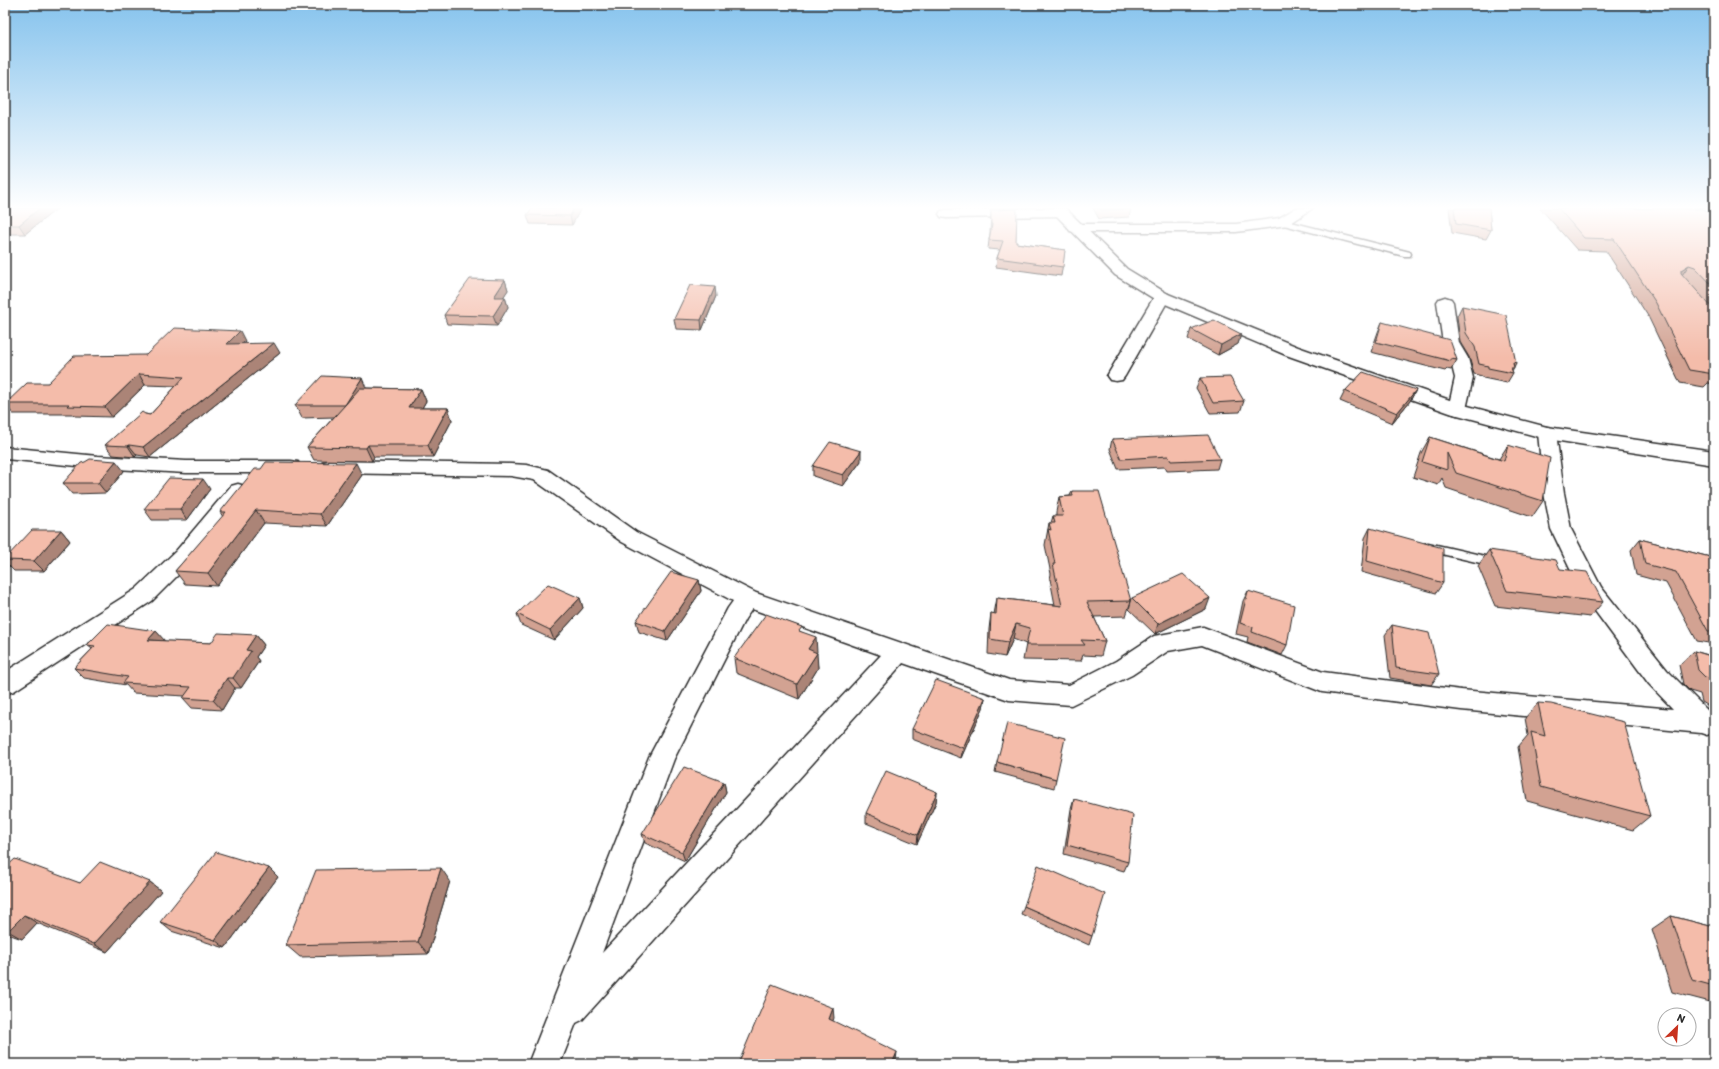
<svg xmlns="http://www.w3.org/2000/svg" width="1719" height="1069" viewBox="0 0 1719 1069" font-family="Itim,sans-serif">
	<rect width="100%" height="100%" fill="#fff"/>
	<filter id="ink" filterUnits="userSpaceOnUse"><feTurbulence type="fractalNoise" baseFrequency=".025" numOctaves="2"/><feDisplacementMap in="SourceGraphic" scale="8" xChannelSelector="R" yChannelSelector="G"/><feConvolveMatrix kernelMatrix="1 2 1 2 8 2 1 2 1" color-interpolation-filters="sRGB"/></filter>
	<g filter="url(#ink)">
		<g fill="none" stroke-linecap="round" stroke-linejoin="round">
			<g stroke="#2b2b2b" stroke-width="3">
				<path id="service" d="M 1280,220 L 1283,220 L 1410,252 L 1411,254 L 1410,256 L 1404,256 L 1280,224 Z
					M 1428,543 L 1498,559 L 1502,560 L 1504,563 L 1502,566 L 1498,567 L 1424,550 L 1422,547 L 1424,544 Z"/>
			</g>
			<g stroke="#2b2b2b" stroke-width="3">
				<path id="minor" d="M 1061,208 L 1066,212 L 1064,215 L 1059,216 L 946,218 L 941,217 L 939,214 L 941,211 L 946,210 Z
					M 1296,208 L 1313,208 L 1288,225 L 1236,232 L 1075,232 L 1070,231 L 1068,228 L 1070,225 L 1075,224 L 1236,224 L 1279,218 Z
					M 1162,292 L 1168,294 L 1170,297 L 1125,376 L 1122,380 L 1116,381 L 1110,380 L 1107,376 L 1154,297 L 1156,294 Z
					M 1445,297 L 1451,299 L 1453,302 L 1459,343 L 1468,358 L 1473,378 L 1466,409 L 1463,413 L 1457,415 L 1451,413 L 1448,409 L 1455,378 L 1450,358 L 1443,343 L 1437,302 L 1439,299 Z
					M 1547,427 L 1554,429 L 1556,433 L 1564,493 L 1571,529 L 1601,587 L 1667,670 L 1711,714 L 1714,716 L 1714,732 L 1707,735 L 1701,733 L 1461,710 L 1322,692 L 1202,645 L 1168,651 L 1132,675 L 1071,705 L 1009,700 L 903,663 L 582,1020 L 576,1023 L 560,1064 L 528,1064 L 649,757 L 728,608 L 733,601 L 622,542 L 534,480 L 511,476 L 330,473 L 323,472 L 320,467 L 323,462 L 330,461 L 511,464 L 527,465 L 548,470 L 636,532 L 756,593 L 1009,680 L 1069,685 L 1116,661 L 1154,636 L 1203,627 L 1323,672 L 1461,690 L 1673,709 L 1649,684 L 1581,592 L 1551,529 L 1544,493 L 1538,433 L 1540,429 ZM 752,609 L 881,655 L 602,953 L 674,759 L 745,619 Z
					M 5,447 L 98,456 L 186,461 L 291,461 L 298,462 L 301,467 L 298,472 L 291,473 L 186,473 L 98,468 L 5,459 Z
					M 238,484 L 245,486 L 248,491 L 245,496 L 192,561 L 152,601 L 14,691 L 5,694 L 5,672 L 136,589 L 176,551 L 231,486 Z"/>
			</g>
			<g stroke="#2b2b2b" stroke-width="3">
				<path id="secondary" d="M 1049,208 L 1065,208 L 1127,269 L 1168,294 L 1298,347 L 1464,405 L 1547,427 L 1714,451 L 1714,465 L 1547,439 L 1450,413 L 1286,355 L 1156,300 L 1115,275 Z"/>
			</g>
			<g stroke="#2b2b2b" stroke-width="3">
				<path id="primary" d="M 1696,208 L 1713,208 L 1714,220 L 1709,219 Z"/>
			</g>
			<use href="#service" fill="#fff" fill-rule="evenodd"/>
			<use href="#minor" fill="#fff" fill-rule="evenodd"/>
			<use href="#secondary" fill="#fff" fill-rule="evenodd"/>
			<use href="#primary" fill="#fff" fill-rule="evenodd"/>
		</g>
		<path fill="#d2a292" stroke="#2b2b2b" d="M 6,208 L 58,208 L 25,234 L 5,234 L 5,209 Z
			M 532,208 L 581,208 L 572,225 L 530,224 L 527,215 Z
			M 1093,208 L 1130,208 L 1131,209 L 1129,217 L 1099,219 Z
			M 1449,208 L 1489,208 L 1491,230 L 1486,239 L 1452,233 Z
			M 1540,208 L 1702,209 L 1714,216 L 1714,384 L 1708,383 L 1704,387 L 1680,383 L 1648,316 L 1606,251 L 1577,250 Z
			M 991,210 L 1016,243 L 1065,250 L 1061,276 L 996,267 L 997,258 L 1000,250 L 988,249 L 989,240 L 990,233 Z
			M 505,280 L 508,290 L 503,297 L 505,297 L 508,307 L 497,326 L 447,324 L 444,315 Z
			M 716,296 L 702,330 L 676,329 L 674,319 Z
			M 1462,306 L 1516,363 L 1512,371 L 1513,373 L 1507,383 L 1483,378 L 1482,376 L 1474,374 L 1469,357 L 1460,342 L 1457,316 Z
			M 1382,322 L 1457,360 L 1451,370 L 1447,369 L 1445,371 L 1371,352 L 1378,332 Z
			M 1191,329 L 1241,334 L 1238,344 L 1218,355 L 1188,339 Z
			M 245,341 L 243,344 L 280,353 L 150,457 L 137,455 L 135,457 L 113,455 L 105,445 L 145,414 L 150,415 L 176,386 L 145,385 L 112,417 L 75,416 L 73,414 L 13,414 L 5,404 L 5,403 L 48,383 L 146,355 Z
			M 1200,378 L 1244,401 L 1240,412 L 1210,413 L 1196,388 Z
			M 366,388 L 421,389 L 426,401 L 422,408 L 448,408 L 452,420 L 433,457 L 374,457 L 372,461 L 314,460 L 307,447 L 334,417 L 302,418 L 295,405 Z
			M 1416,390 L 1410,401 L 1392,423 L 1340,401 L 1345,391 Z
			M 1430,437 L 1499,459 L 1508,445 L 1543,501 L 1532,517 L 1446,488 L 1442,478 L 1438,485 L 1413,477 L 1421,453 Z
			M 1112,439 L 1220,459 L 1217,469 L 1167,471 L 1165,467 L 1118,469 L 1110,449 Z
			M 861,461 L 843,486 L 813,476 L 813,466 Z
			M 124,471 L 106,493 L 72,494 L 63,483 Z
			M 362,475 L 327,526 L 264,523 L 217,586 L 185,584 L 175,571 L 223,517 L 220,512 Z
			M 210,489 L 187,520 L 152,520 L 144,509 Z
			M 1072,491 L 1131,601 L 1126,616 L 1094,617 L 1105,641 L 1101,656 L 1083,655 L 1081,661 L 1023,660 L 1026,644 L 1013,639 L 1005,657 L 988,654 L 989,629 L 991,613 L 994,614 L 997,598 L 1055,605 L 1050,579 L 1051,574 L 1045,545 L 1049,523 L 1051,523 L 1053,516 L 1056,516 L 1056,512 L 1059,497 L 1070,496 Z
			M 1370,528 L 1443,583 L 1436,593 L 1361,572 L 1365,538 Z
			M 61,530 L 70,541 L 44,571 L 14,571 L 5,562 L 5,559 Z
			M 1640,539 L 1714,558 L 1714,644 L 1697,641 L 1666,583 L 1636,575 L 1631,550 Z
			M 1489,550 L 1560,569 L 1603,602 L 1590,617 L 1495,606 L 1478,566 Z
			M 699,580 L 701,591 L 667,641 L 639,632 L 636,621 Z
			M 1248,591 L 1287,645 L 1282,655 L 1247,642 L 1248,637 L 1236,634 L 1243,601 Z
			M 580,598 L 583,608 L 554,640 L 521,625 L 517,614 Z
			M 1132,598 L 1206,609 L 1155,634 L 1129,609 Z
			M 1392,625 L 1439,674 L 1431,685 L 1390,678 L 1385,635 Z
			M 156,631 L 164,641 L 211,643 L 256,635 L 264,645 L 256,657 L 259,661 L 241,688 L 235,688 L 222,710 L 192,708 L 183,698 L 185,696 L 133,693 L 126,685 L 84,678 L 74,668 L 92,649 L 87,645 Z
			M 802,632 L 816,653 L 818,668 L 799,699 L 736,673 L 734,658 Z
			M 1694,651 L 1712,656 L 1714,655 L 1714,714 L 1708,709 L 1707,705 L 1702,702 L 1700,694 L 1690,691 L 1683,684 L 1679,665 Z
			M 985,698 L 983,708 L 961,758 L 912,739 L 912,729 Z
			M 1538,703 L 1650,816 L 1633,830 L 1527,801 L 1518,747 L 1528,735 L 1525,718 Z
			M 997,762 L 1056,779 L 1054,788 L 995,772 Z
			M 724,782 L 726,792 L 685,861 L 645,843 L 642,834 Z
			M 937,792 L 936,802 L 917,844 L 866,823 L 866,813 Z
			M 1074,799 L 1128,862 L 1124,871 L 1064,854 L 1071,809 Z
			M 5,868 L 80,883 L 150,882 L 161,891 L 107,952 L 37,923 L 22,939 L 5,933 Z
			M 269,868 L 278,877 L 225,948 L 171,931 L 160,922 Z
			M 450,881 L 428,954 L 300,957 L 286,945 Z
			M 1024,906 L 1092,936 L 1089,945 L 1021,914 Z
			M 1671,916 L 1714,927 L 1714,1003 L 1672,992 L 1652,929 Z"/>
		<path fill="#ab8477" stroke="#2b2b2b" d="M 40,208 L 58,208 L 25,234 L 19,225 Z
			M 574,208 L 581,208 L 572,225 L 570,216 Z
			M 1689,265 L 1680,278 L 1681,270 Z
			M 505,280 L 508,290 L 497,307 L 494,297 Z
			M 715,287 L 716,296 L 702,330 L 701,320 Z
			M 505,297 L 508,307 L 497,326 L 493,316 Z
			M 240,331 L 245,341 L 233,354 L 227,344 Z
			M 1241,334 L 1238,344 L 1218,355 L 1221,345 Z
			M 274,343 L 280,353 L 150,457 L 143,447 Z
			M 139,374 L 145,385 L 112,417 L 105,407 Z
			M 362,378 L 367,390 L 345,405 Z
			M 421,389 L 426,401 L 415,420 L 409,408 Z
			M 1416,390 L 1410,401 L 1392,423 L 1397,413 Z
			M 448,408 L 452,420 L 433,457 L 428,445 Z
			M 129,445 L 137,455 L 135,457 L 128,446 Z
			M 368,445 L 374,457 L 372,461 L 366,448 Z
			M 861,451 L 861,461 L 843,486 L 843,475 Z
			M 116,461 L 124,471 L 106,493 L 98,483 Z
			M 356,463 L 362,475 L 327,526 L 320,514 Z
			M 203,479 L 210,489 L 187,520 L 180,509 Z
			M 256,510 L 264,523 L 217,586 L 208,573 Z
			M 61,530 L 70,541 L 44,571 L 34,561 Z
			M 699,580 L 701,591 L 667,641 L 665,631 Z
			M 580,598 L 583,608 L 554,640 L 550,630 Z
			M 1210,598 L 1206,609 L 1155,634 L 1158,624 Z
			M 1016,624 L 1013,639 L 1005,657 L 1008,642 Z
			M 156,631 L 165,641 L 148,640 Z
			M 256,635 L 264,645 L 256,657 L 259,661 L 241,688 L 233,678 L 246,650 Z
			M 816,637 L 817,652 L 809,665 L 808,649 Z
			M 817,653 L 818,668 L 799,699 L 797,684 Z
			M 227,678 L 235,688 L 222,710 L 213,700 Z
			M 985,698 L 983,708 L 961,758 L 963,748 Z
			M 724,782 L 726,792 L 685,861 L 682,852 Z
			M 937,792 L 936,802 L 917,844 L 918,835 Z
			M 269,868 L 278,877 L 225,948 L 215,940 Z
			M 441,868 L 450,881 L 428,954 L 418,942 Z
			M 150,882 L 161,891 L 107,952 L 94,944 Z
			M 24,915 L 37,923 L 22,939 L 8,931 Z
			M 833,1008 L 834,1018 L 830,1029 L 829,1019 Z
			M 897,1052 L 896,1061 L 895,1064 L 892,1064 Z"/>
		<path fill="#f4bcaa" stroke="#2b2b2b" d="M 6,208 L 40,208 L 19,225 L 5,225 L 5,209 Z
			M 532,208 L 574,208 L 570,216 L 527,215 Z
			M 1099,208 L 1130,208 L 1131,209 L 1101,210 Z
			M 1454,208 L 1489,208 L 1491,230 L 1456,224 Z
			M 1558,208 L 1702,209 L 1714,216 L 1714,287 L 1695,267 L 1689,265 L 1681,270 L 1681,273 L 1714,310 L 1714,322 L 1713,322 L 1714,323 L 1714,369 L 1712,369 L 1714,374 L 1689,370 L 1656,303 L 1614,239 L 1584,238 Z
			M 1017,209 L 1016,243 L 1065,250 L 1063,267 L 997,258 L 1003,241 L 989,240 L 992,224 L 991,224 L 991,210 Z
			M 470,279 L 505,280 L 494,297 L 505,297 L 493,316 L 444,315 Z
			M 690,285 L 715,287 L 701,320 L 674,319 Z
			M 1462,306 L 1506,315 L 1516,363 L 1513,362 L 1514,368 L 1511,368 L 1513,373 L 1488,368 L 1488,366 L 1479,364 L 1475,347 L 1466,333 Z
			M 1214,320 L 1241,334 L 1221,345 L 1191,329 Z
			M 1382,322 L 1450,340 L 1457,360 L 1451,359 L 1451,361 L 1376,342 Z
			M 174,328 L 240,331 L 227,344 L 274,343 L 143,447 L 129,445 L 128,446 L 105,445 L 142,412 L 145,414 L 150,415 L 184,377 L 139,374 L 105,407 L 67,406 L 69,404 L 5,404 L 27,383 L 48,383 L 74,356 L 146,355 Z
			M 1363,372 L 1416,390 L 1397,413 L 1345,391 Z
			M 322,376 L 362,378 L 345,405 L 360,388 L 421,389 L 409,408 L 448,408 L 428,445 L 368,445 L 366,448 L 307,447 L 345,405 L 295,405 Z
			M 1230,377 L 1244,401 L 1213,403 L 1200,378 Z
			M 1208,435 L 1220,459 L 1171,461 L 1168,456 L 1121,459 L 1112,439 Z
			M 1430,437 L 1504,461 L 1508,445 L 1550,458 L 1543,501 L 1456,473 L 1447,453 L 1447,470 L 1422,462 Z
			M 830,442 L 861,451 L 843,475 L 813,466 Z
			M 90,459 L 116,461 L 98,483 L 63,483 L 81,463 L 85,462 Z
			M 266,462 L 356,463 L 320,514 L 256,510 L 208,573 L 175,571 L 226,512 L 220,512 L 255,469 L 261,469 Z
			M 169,478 L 203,479 L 180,509 L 144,509 Z
			M 1072,491 L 1099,491 L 1131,601 L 1087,602 L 1105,641 L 1081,640 L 1085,645 L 1026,645 L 1030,628 L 1016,624 L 1008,642 L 990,639 L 991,613 L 996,614 L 997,598 L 1062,606 L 1053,564 L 1055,564 L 1048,529 L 1051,530 L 1049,523 L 1055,523 L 1053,516 L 1063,516 L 1059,497 L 1073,496 Z
			M 1370,528 L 1443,548 L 1443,583 L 1367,561 Z
			M 32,530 L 61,530 L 34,561 L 5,560 L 5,559 Z
			M 1640,539 L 1714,558 L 1714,632 L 1708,631 L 1676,572 L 1645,564 Z
			M 1489,550 L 1556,560 L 1560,569 L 1587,572 L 1603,602 L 1507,591 Z
			M 671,572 L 699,580 L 665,631 L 636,621 Z
			M 1183,574 L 1210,598 L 1158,624 L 1132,598 Z
			M 548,584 L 580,598 L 550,630 L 517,614 Z
			M 1248,591 L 1294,605 L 1287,645 L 1252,632 L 1253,627 L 1240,623 Z
			M 766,614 L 802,627 L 799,631 L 816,637 L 808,649 L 817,653 L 797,684 L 734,658 Z
			M 108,624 L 156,631 L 148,640 L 211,643 L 218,633 L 256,635 L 246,650 L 251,651 L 233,678 L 227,678 L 213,700 L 183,698 L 191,687 L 123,683 L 128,677 L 74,668 L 95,646 L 87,645 Z
			M 1392,625 L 1429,633 L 1439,674 L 1396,668 Z
			M 1694,651 L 1714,657 L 1714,679 L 1705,677 L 1698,670 Z
			M 936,680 L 985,698 L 963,748 L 912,729 Z
			M 1538,703 L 1551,704 L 1624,722 L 1650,816 L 1541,787 L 1531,732 L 1545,736 Z
			M 1007,723 L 1065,738 L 1056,779 L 997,762 Z
			M 684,767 L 724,782 L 682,852 L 642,834 Z
			M 886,771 L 937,792 L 918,835 L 866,813 Z
			M 1074,799 L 1133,815 L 1128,862 L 1067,845 Z
			M 216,852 L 269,868 L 215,940 L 160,922 Z
			M 15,859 L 80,883 L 100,862 L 150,882 L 94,944 L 24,915 L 8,931 L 5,929 L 5,868 Z
			M 1038,865 L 1105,894 L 1092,936 L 1024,906 Z
			M 441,868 L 418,942 L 286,945 L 316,870 Z
			M 1671,916 L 1714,927 L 1714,986 L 1692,980 Z
			M 772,984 L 833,1008 L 829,1019 L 897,1052 L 892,1064 L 738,1064 Z"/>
	</g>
	<linearGradient id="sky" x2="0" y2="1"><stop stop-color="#86c3ed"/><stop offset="0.58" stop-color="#fff"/><stop offset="1" stop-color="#fff" stop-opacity="0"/></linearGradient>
	<rect width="1719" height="358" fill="url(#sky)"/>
	<rect width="1719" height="1069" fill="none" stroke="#fff" stroke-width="20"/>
	<rect x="10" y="10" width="1699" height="1049" fill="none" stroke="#2b2b2b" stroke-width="1.5" filter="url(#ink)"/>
	<g transform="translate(1677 1027) rotate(25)"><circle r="19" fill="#ffffff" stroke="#aaaaaa"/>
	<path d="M0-3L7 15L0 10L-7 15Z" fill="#c8321e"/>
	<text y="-6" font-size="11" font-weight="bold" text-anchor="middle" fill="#2b2b2b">N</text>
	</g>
</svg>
